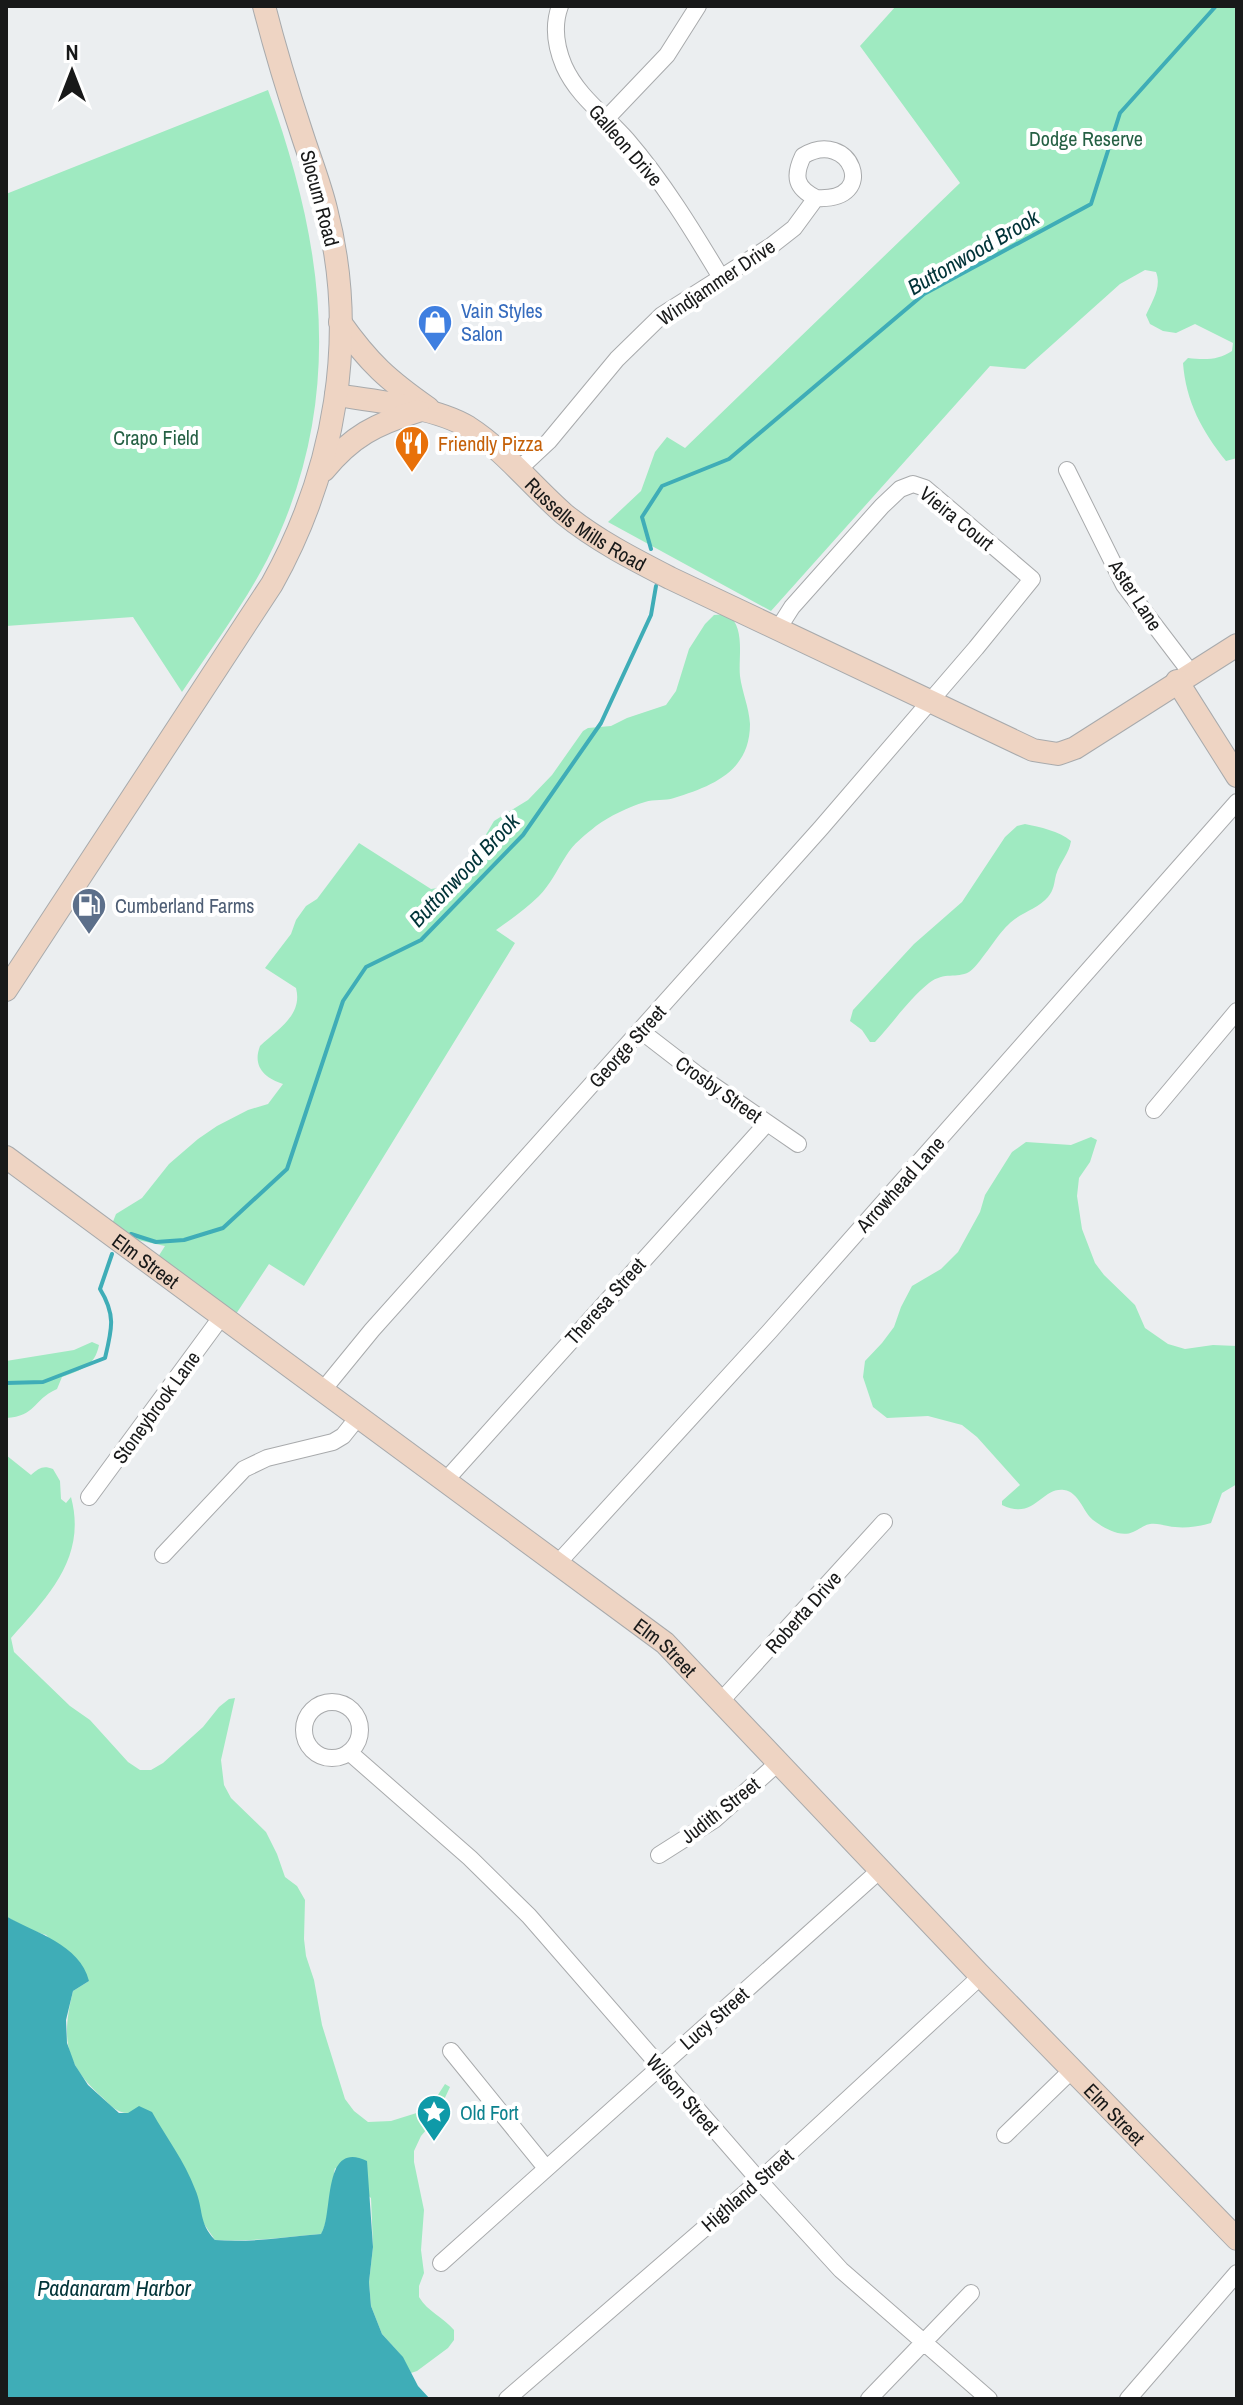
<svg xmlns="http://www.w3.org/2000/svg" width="1243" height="2405" viewBox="0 0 1243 2405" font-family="'Archivo Narrow',sans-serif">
	<rect width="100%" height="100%" fill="#ebeef0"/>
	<path fill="#9feac1" d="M 896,6 L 1237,6 L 1237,458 L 1226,461 C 1202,431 1186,402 1183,363 L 1188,358 C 1205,360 1219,360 1232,351 L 1233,343 L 1195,324 L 1176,333 L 1163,331 L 1150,324 L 1146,315 C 1152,301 1162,287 1156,272 L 1145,270 L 1120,284 L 1025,369 L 990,366 L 771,611 L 608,522 L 641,491 L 655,452 L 667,437 L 685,448 L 960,183 L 860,46 Z
		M 268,90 C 326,248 346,404 267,560 C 243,606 211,649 182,692 L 133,617 L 6,626 L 6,194 Z
		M 727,614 C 746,627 738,657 740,676 C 742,692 749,707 750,724 C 750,771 713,786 674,798 C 665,801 654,799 645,802 C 628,807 610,816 596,826 C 585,835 573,844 566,856 C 557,870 550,885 539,896 C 526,909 510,920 496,930 L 515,943 L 304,1286 L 269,1264 L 236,1314 L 158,1257 L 165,1246 L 133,1239 L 112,1224 L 116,1214 L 142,1198 L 169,1164 L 198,1139 L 217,1126 L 248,1110 L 268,1104 L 283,1084 C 265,1078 252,1067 260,1046 C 278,1029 303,1015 296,988 L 265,968 L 291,934 L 296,920 L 306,906 L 317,899 L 359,843 L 431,889 L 444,887 L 453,881 L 471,860 L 494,821 L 528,800 L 552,775 L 583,731 L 588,728 L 611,726 L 627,718 L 666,705 L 676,691 L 689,649 L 705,624 L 714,615 Z
		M 1025,824 C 1040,827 1059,831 1071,841 C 1069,854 1060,862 1056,875 C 1054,883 1054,890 1048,897 C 1038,909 1019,913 1008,925 C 997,935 978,967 969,972 C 956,979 945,971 929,983 C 908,1000 893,1023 875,1042 L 870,1042 L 862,1030 L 850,1021 L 853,1010 L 914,944 L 962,902 L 1005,837 L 1017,826 Z
		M 1091,1137 L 1097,1140 L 1090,1162 L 1079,1178 L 1077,1196 L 1082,1229 L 1095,1263 L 1104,1275 L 1135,1305 L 1145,1328 L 1168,1344 L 1185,1349 L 1213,1345 L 1237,1346 L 1237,1484 L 1222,1493 L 1211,1523 C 1197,1527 1182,1529 1168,1526 C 1162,1525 1156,1523 1150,1524 C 1143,1525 1139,1530 1133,1532 C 1120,1538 1104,1528 1093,1520 C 1083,1512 1079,1492 1064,1490 C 1041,1487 1035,1521 1002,1505 L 1002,1501 L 1020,1485 L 977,1437 L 962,1425 L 928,1416 L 887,1418 L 873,1407 L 863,1377 L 865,1361 L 882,1343 L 894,1327 L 901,1307 L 912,1286 L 941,1269 L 958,1252 L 980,1212 L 985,1195 L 1012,1152 L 1026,1142 L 1071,1145 Z
		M 92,1342 L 99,1345 C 95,1366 81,1370 62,1377 L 57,1389 C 31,1401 37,1416 6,1418 L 6,1361 L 74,1350 Z
		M 6,1455 L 31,1475 C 39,1468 43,1465 53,1469 L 60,1481 L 61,1499 L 66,1503 L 71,1497 C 87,1557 49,1595 11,1638 L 14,1652 L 70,1706 L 90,1720 L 128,1762 L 140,1770 L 151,1770 L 163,1763 L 203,1727 L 219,1707 L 229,1699 L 235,1698 L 221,1760 L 224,1785 L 231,1798 L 266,1832 L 277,1854 L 285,1877 L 297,1886 L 305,1900 L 304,1939 L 306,1956 L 314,1980 L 322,2025 L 345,2099 L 354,2111 L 368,2122 L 391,2121 L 423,2111 L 432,2104 L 445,2084 L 450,2087 L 434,2121 L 421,2136 L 414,2151 L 414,2162 L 424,2210 L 421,2250 L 424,2273 L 419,2286 L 419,2297 C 428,2312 443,2317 454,2330 L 454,2340 L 448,2348 L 417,2371 L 411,2373 L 400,2354 L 382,2334 L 371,2306 L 369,2282 L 373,2247 L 371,2198 L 335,2168 C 332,2183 328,2225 321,2234 C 286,2237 250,2242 215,2240 L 202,2221 L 198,2206 L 128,2113 C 117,2113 111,2106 103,2098 C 65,2064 61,2040 73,1991 L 89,1981 L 46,1935 L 27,1929 L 6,1916 Z"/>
	<path fill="#3fadb7" d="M 6,1916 C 35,1933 80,1944 89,1981 L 73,1991 L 66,2020 L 67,2043 L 75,2065 L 88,2085 L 119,2113 L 128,2113 L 139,2106 L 152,2112 C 166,2137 185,2162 195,2189 C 204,2210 198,2222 215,2240 C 250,2243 286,2237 321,2234 C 334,2216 321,2139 367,2161 L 373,2247 L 369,2282 L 371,2306 L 382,2334 L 403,2357 L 418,2386 L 430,2399 L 6,2399 Z"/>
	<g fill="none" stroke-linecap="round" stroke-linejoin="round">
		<path stroke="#3fadb7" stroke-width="4" d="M 651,549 L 642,517 L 662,486 L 729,459 L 924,294 L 1091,204 L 1120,113 L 1216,6
			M 131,1234 L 156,1242 L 184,1240 L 223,1228 L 287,1169 L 343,1001 L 366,967 L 421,940 L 523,835 L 601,723 L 651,615 L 656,586
			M 6,1383 L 43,1382 L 105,1358 C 112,1329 116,1315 100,1289 L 112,1254"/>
		<g stroke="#a8aaac" stroke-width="18">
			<path id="street" d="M 560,6 C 553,25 556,47 564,66 C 578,97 605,115 627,140 C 663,182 692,229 720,276
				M 606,119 L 667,55 L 698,6
				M 518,470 L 549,441 L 617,359 L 662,315 L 771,246 L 794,228 L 816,198 C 796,188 793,177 803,156 C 850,127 881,202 816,198
				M 1067,470 L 1124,585 L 1191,673
				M 641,1031 L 698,1075 L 798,1144
				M 1154,1110 L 1237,1011
				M 323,1390 L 372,1330 L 821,828 L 976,648 L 1032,579 L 925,488 L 913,484 L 900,489 L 882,506 L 792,607 L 778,629
				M 446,1480 L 767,1123
				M 89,1497 L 222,1316
				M 163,1555 L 244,1469 L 267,1458 L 333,1442 L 343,1436 L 359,1416
				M 558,1563 L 769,1332 L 1237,802
				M 721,1701 L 884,1522
				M304 1730a28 28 0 1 1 56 0a28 28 0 1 1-56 0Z
				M 349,1752 L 470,1858 L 529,1916 L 765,2187 L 841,2270 L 989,2399
				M 659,1855 L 714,1820 L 779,1762
				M 451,2051 L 546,2168
				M 1005,2135 L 1073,2069
				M 441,2263 L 880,1870
				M 507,2399 L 759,2181 L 981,1976
				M 869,2399 L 971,2293
				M 1128,2399 L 1237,2273"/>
		</g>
		<g stroke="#a8aaac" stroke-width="24">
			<g id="secondary">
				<path d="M 340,322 C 369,363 388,380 428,408"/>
				<path id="s1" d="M 336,395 C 375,401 435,407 468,427 C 504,450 532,486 564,514 C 596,540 633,559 670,578 L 1033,750 L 1058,754 L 1075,748 L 1237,645"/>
				<path d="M 324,470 C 352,436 376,424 418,411"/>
				<path d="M 1177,681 L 1237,776"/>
				<path d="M 6,990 L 272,584 C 335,471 359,336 326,209 C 320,184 310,159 302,134 C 288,92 275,49 264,6"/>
				<path id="s2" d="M 6,1157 L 665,1643 L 978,1973 L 1237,2239"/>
			</g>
		</g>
		<use href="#street" stroke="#fff" stroke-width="16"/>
		<use href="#secondary" stroke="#eed4c3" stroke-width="22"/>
	</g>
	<defs>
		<g id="shop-pin" transform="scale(1.8)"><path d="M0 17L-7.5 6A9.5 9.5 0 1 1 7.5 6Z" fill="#3f7fe0" stroke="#fff"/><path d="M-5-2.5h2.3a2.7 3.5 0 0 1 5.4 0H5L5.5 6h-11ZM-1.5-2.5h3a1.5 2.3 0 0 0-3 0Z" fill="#fff"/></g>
		<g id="restaurant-pin" transform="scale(1.8)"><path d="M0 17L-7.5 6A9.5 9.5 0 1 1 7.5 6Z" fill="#e8710a" stroke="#fff"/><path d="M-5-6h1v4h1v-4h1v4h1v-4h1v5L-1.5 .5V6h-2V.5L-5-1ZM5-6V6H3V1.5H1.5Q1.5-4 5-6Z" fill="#fff"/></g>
		<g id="fuel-pin" transform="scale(1.8)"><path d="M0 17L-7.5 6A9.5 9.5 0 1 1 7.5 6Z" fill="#5c6f8a" stroke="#fff"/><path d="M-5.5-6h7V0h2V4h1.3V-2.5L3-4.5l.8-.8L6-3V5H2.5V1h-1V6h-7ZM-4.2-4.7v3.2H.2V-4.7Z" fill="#fff"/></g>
		<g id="sight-pin" transform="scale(1.8)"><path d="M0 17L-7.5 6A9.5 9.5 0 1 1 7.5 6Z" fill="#0f9aa8" stroke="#fff"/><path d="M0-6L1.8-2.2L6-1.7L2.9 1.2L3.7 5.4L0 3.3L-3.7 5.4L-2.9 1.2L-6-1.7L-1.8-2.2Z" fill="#fff"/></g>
	</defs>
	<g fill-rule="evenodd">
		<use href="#shop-pin" x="435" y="322"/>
		<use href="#restaurant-pin" x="412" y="443"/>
		<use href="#fuel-pin" x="89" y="905"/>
		<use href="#sight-pin" x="434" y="2112"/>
	</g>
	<g text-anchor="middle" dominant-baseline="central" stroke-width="8" stroke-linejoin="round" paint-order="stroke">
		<g font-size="20" fill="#256044" stroke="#fff">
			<text x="1086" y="138">Dodge Reserve</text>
			<text x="156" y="437">Crapo Field</text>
		</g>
		<g font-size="20" fill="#181919" stroke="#fff">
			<text transform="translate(626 145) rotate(49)">Galleon Drive</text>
			<text transform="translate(320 198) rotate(75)">Slocum Road</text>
			<text transform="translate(716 282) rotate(-34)">Windjammer Drive</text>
			<text transform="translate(957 518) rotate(39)">Vieira Court</text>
			<text stroke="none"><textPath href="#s1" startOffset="290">Russells Mills Road</textPath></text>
			<text transform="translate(1136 595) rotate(57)">Aster Lane</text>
			<text transform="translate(627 1046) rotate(-48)">George Street</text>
			<text transform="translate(719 1089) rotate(35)">Crosby Street</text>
			<text transform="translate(900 1184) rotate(-48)">Arrowhead Lane</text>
			<text stroke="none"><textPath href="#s2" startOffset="174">Elm Street</textPath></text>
			<text transform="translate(605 1301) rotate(-48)">Theresa Street</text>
			<text transform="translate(156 1407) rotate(-54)">Stoneybrook Lane</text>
			<text transform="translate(803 1612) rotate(-48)">Roberta Drive</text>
			<text stroke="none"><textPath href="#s2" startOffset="822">Elm Street</textPath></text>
			<text transform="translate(720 1810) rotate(-38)">Judith Street</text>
			<text transform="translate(714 2018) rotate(-41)">Lucy Street</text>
			<text transform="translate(683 2094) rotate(49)">Wilson Street</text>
			<text stroke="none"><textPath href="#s2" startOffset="1470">Elm Street</textPath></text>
			<text transform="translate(747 2190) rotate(-41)">Highland Street</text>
		</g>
		<g font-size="20" fill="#366cbe" stroke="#fff" text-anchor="start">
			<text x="461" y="310">Vain Styles<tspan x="461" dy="23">Salon</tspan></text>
		</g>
		<g font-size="20" fill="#c56008" stroke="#fff" text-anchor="start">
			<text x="438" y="443">Friendly Pizza</text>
		</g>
		<g font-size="20" fill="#4e5e75" stroke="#fff" text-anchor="start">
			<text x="115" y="905">Cumberland Farms</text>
		</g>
		<g font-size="20" fill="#0d838f" stroke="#fff" text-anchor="start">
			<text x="460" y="2112">Old Fort</text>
		</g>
		<g font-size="22" font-style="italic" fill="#003338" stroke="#fff">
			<text transform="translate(973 252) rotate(-30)">Buttonwood Brook</text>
			<text transform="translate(464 870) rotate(-46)">Buttonwood Brook</text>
			<text x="114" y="2288">Padanaram Harbor</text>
		</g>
	</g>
	<rect width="1243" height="2405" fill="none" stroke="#181919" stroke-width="16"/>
	<g transform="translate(72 72)" stroke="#ffffff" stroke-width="6" paint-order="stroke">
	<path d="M0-6L14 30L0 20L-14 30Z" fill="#181919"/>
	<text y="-12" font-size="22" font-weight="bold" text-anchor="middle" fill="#181919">N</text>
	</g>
</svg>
